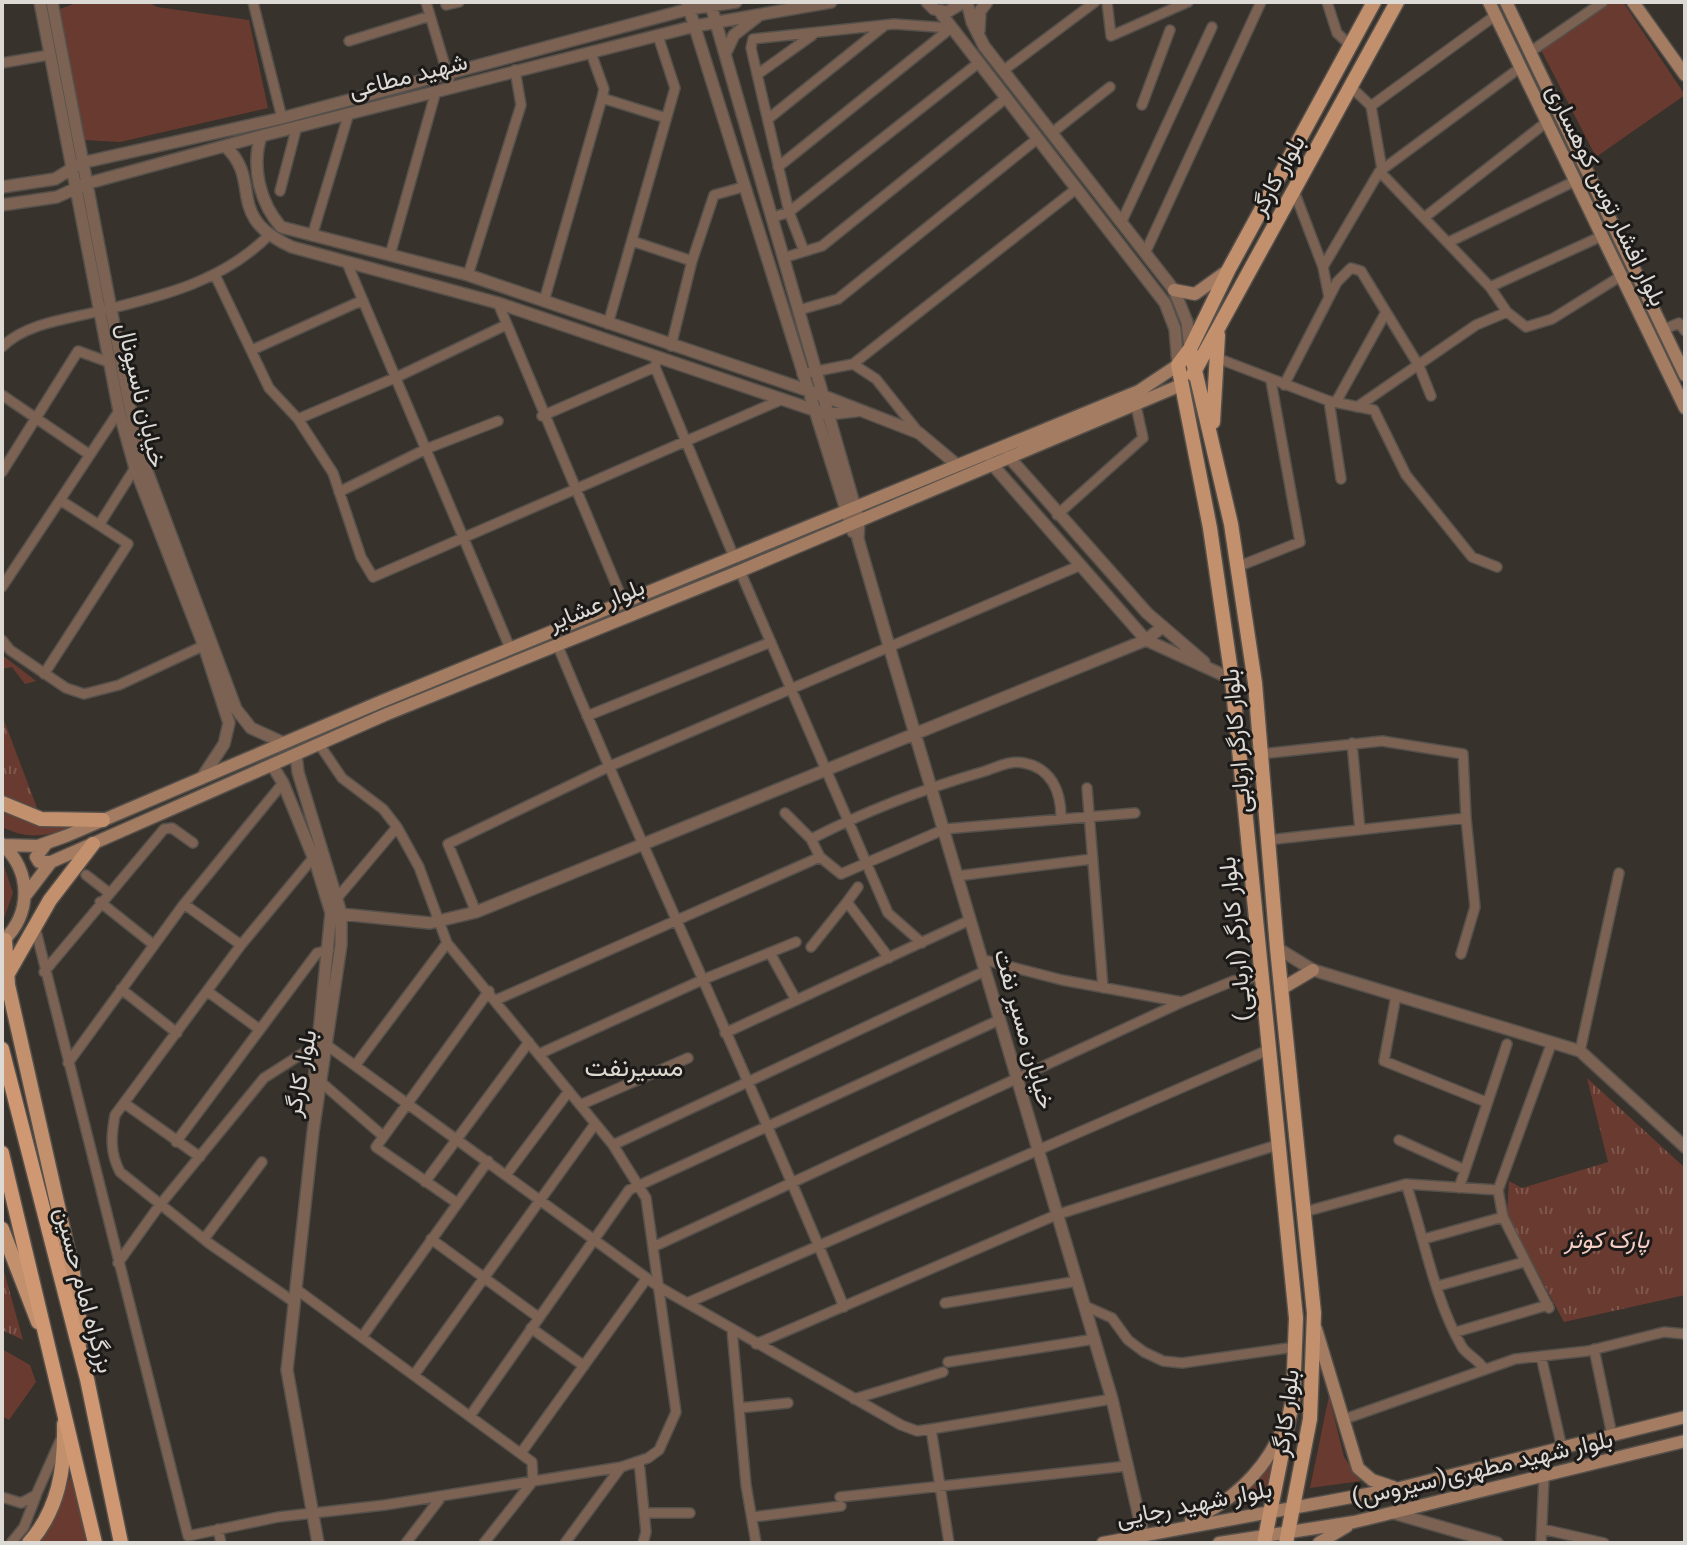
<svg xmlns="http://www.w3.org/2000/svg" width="1687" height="1545" viewBox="0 0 1687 1545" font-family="Merriweather,Vazirmatn,serif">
	<defs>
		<pattern id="park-tufts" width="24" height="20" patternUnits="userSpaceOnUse" patternTransform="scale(2)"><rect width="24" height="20" fill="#693b30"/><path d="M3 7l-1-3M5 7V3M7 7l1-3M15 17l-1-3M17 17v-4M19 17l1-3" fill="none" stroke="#7e574d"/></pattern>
	</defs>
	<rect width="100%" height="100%" fill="#37322c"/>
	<path fill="#693b30" d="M 79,2 L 148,2 L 157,7 L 249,20 L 268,108 L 120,142 L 84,140 L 60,9 Z
		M 1610,2 L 1623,2 L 1685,95 L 1596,157 L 1540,48 Z
		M 2,810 L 30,822 L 74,825 C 48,837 28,840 2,827 Z
		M 2,860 L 13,893 L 2,924 Z
		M 2,1349 L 30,1365 L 36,1382 L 9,1420 L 2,1416 Z
		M 1329,1396 L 1344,1457 L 1361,1481 L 1310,1488 Z
		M 1273,1461 L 1264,1496 L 1234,1504 Z
		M 70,1476 L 90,1543 L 38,1543 L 54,1519 Z"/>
	<path fill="url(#park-tufts)" d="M 2,655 L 36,681 L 25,684 L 12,667 L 2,669 Z
		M 2,715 L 39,813 L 2,797 Z
		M 1587,1078 L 1685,1168 L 1685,1295 L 1564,1322 L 1507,1215 L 1509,1181 L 1522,1188 L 1608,1162 Z
		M 2,1264 L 23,1340 L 2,1330 Z"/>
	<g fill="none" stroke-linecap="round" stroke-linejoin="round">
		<g stroke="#55504b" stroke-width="12">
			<path id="minor" d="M 253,2 L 282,118
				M 426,2 L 449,79
				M 1107,2 L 1111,36 L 1188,2
				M 1327,2 L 1337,33 L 1350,45
				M 446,5 L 459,2
				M 349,41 L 430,16
				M 1530,52 L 1603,2
				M 2,63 L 49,55
				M 1004,70 L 1095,2
				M 758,74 L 814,34
				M 1351,87 L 1371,106 L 1383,175 L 1490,287 L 1507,312
				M 602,98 L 666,118
				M 1142,105 L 1170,30
				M 1371,106 L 1496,15
				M 768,119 L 884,26
				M 1053,132 L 1110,87
				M 778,167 L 951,28
				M 280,191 L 297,126
				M 1294,191 L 1323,267 L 1329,297
				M 1425,217 L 1548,121
				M 771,218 L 789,212 L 977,64
				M 1122,221 L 1212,27
				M 312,236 L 349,113
				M 632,241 L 692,261 L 671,346
				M 1449,242 L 1575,181
				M 804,251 L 789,212 L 751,48 L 753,39 L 894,24 L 951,28
				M 1146,251 L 1261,2
				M 390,255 L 436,91
				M 783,258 L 822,246 L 1006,98
				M 692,261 L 714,195 L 743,187
				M 347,263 L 510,648
				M 1323,267 L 1379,172 L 1521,67
				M 215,275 L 269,388 L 298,419 L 333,473 L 361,557 L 373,577 L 783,399
				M 468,275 L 521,105 L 515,70
				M 1490,287 L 1602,236
				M 544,301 L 602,98 L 604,89 L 591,53
				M 498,303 L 623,601
				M 799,310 L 838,299 L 1037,139
				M 608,324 L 675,88 L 658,36
				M 1662,330 L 1679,323 L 1685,331
				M 2,347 C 26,323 68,319 100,311 C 161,296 222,282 268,236
				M 252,350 L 363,300
				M 1217,358 L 1329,401 L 1374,410 L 1406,475 L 1472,557 L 1497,567
				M 657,359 L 655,367 L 734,557
				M 853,364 L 876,379 L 919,433
				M 802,374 L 853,364 L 1076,189
				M 1284,385 L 1337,282 L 1351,268 L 1361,271 L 1419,366 L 1431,396
				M 2,395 L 90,455
				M 1329,401 L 1341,479
				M 1336,402 L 1386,312
				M 1357,407 L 1476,325 L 1507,312 L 1526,327 L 1552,319 L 1621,276
				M 119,411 L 60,500 L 99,525 L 135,468
				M 542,416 L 655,367
				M 298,419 L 397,377 L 506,325
				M 2,472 L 78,351 L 111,363
				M 339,492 L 426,449 L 498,421
				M 1057,515 L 1143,438 L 1136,406
				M 1237,567 L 1300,542 L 1271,381
				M 740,571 L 888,913 L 922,943
				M 2,587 L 60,500
				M 2,640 L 10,650 L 66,688 L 84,694 L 119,685 L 207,644
				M 557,644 C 649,866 753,1084 844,1307
				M 44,674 L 128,544 L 99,525
				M 587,716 L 771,642
				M 1352,743 L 1360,830
				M 1261,754 L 1382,741 L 1463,754 L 1466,818 L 1475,907 L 1461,954
				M 1087,788 L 1103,988
				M 811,839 C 866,811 923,789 982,772 C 996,768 1008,760 1024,763 C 1051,768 1061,791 1061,817
				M 1267,840 L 1466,818
				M 820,857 L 841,874 L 945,829 L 1135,813
				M 86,875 L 108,892
				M 957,876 L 1092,859
				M 858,887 L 847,902 L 889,958
				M 338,897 L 397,827
				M 100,902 L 154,945
				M 184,904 L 283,783
				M 476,912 L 448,844 L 608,767 L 1081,565
				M 35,927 L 188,1536 L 278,1517 L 385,1505 L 621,1467 L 648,1458 L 659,1450 L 676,1412 L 646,1198 L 613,1145 L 447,943 L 419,867 L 397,827 L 383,809 L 342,778 L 319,744
				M 811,947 L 847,902
				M 770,953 L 796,1000
				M 981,959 L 1062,980 L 1182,1002
				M 44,972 L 164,829 L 172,828 L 193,843
				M 121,989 L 177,1033
				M 207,991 L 259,1029
				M 1396,996 L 1384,1061 L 1486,1102
				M 496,1000 L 820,857 L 811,839 L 785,813
				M 725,1033 L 970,920
				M 328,1046 L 659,1287 L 901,1425 L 917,1431 L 931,1429 L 949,1543
				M 1580,1051 L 1619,873
				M 539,1054 L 702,980 L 796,942
				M 68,1063 L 184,904 L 241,945
				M 357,1063 L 447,943
				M 322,1083 L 383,1136
				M 124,1103 L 200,1157
				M 580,1105 L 688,1058
				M 1399,1140 L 1465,1170
				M 176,1142 L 317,953 L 329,950
				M 613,1145 L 985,971
				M 506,1175 L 569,1091
				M 425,1182 L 529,1042
				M 1406,1184 C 1424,1236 1434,1299 1462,1347 C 1467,1355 1478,1359 1484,1369
				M 1459,1188 L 1507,1044
				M 457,1203 L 376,1147 L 489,991
				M 1304,1212 L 1406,1184 L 1498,1190
				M 204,1239 L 262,1162
				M 431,1239 L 538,1317
				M 1424,1239 L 1503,1217
				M 653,1247 L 1182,1002 L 1233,981 L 1261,976
				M 118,1263 L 159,1206 L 264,1078 L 319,1043
				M 1438,1286 L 1524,1262
				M 296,1289 L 532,1462 L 533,1481 L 484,1543
				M 294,1302 L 210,1244 L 120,1172 C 110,1153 111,1136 115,1115 L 241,945 L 313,858
				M 687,1303 L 1268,1050
				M 945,1303 L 1078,1281
				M 1085,1306 L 1112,1318 L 1128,1340 L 1144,1352 L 1163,1361 L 1182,1363 L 1295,1347
				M 1549,1308 L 1503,1217 L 1498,1190 L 1552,1042
				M 531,1328 L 584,1366
				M 732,1330 L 746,1485 L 756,1543
				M 1456,1332 L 1548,1305
				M 362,1337 L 488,1161
				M 756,1344 L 1056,1215 L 1277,1145
				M 1594,1349 L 1612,1435
				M 1541,1356 L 1562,1448
				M 948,1362 L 1095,1339
				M 414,1375 L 595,1124
				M 854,1399 L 943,1372
				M 739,1408 L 788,1403
				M 470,1416 L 629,1190 L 999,1020
				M 1342,1420 L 1515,1359 L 1588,1351 L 1664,1332 L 1685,1334
				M 931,1429 L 1112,1399
				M 521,1453 L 647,1278
				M 639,1461 L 646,1532 L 643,1543
				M 2,1497 L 21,1503 L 36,1495 L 60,1441
				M 840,1497 L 1127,1466
				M 644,1513 L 690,1513
				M 753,1517 L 841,1506
				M 218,1529 L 221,1543
				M 1542,1529 L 1604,1543
				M 11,1543 L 24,1527 L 36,1496
				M 406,1543 L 442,1496
				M 565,1543 L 621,1467
				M 1541,1543 L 1544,1477"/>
		</g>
		<g stroke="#55504b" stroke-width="14">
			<path id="tertiary" d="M 40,2 L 119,411 L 135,468 L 204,646 L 229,723 L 224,744 L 201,779
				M 52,2 L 130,408 L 144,463 L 236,709 L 251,728 L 284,743
				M 687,2 L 853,532
				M 710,2 L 859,521 L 858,539 L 889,646 L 1112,1399 L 1143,1534
				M 927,2 L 934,9 L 947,12 L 964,2
				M 967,2 L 972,22 L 984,46 L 1174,290 L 1187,322 L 1190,348
				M 939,11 L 1165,303 L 1175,329 L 1178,365
				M 979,31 L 980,11 L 987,2
				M 725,54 L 734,35 L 757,17
				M 261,136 C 251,167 260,203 281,227 L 468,275 L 824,396 L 919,433 L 956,464
				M 225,146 C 264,182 223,216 292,247 L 498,303 L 814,410 L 828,414 L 856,411
				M 2,187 L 55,179 L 81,163 L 282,118 L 689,9 L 736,2
				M 2,205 L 57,197 L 85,184 L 261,136 L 695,26 L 831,2
				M 1008,456 L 1147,613 L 1204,662
				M 991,463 L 1146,640 L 1232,679
				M 296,755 L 298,772 L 341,913 L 341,945 L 313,1132 L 287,1370 L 318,1543
				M 272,765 L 283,783 L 316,864 L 331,913 L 311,1112
				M 331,913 L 430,923 L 476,912 L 1146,640 L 1161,628
				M 1277,948 L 1313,970 L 1580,1051 L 1685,1147
				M 1393,1513 L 1497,1543"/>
		</g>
		<g stroke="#55504b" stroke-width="15">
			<path id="secondary" d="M 1489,2 L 1685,408
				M 1506,2 L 1685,375
				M 1633,2 L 1685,75
				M 1174,290 L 1195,294 L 1227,271
				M 2,844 C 32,872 32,914 2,942
				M 46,844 L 36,857 L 39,862 L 51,862
				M 3,845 L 38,846 L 66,836 L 380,702 L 1139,391 L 1178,365
				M 25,896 L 51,862 L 387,714 L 740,571 L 1181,385
				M 1281,989 L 1313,970
				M 1316,1329 L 1358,1468 L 1372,1480 L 1393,1487
				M 1191,1520 C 1233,1501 1265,1471 1283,1428
				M 1103,1543 L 1400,1488 L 1685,1417
				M 1219,1543 L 1354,1522 L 1685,1441
				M 1319,1543 L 1347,1526"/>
		</g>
		<g stroke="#55504b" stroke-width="17">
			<path id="primary" d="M 1190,349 L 1231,524 L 1255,683 L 1277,948 L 1314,1313 L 1310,1419 L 1286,1543
				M 1193,374 L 1397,2
				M 1213,422 L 1218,335
				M 2,803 L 41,819 L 103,820
				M 5,940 L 8,985 L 73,1273 L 82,1339
				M 6,977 L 50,900 L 93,844
				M 2,1229 L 38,1322
				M 29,1543 C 59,1509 65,1468 64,1424
				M 1264,1543 L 1293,1398 L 1296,1318 L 1232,679 L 1210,528 L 1178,365 L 1190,349 L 1229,269 L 1374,2"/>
		</g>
		<g stroke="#55504b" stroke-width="17">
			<path id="trunk" d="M 2,1049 L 87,1379 L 121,1543
				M 2,1153 L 95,1543"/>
		</g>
		<use href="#minor" stroke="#7b6252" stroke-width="9"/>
		<use href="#tertiary" stroke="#7b6252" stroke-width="11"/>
		<use href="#secondary" stroke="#a37c62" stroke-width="12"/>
		<use href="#primary" stroke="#c2906d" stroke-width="14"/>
		<use href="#trunk" stroke="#d09872" stroke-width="14"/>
	</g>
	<g text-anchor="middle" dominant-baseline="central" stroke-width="6" stroke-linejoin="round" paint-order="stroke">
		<g font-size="24" fill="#dddad6" stroke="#1c1a18">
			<text transform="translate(408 75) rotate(-14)">شهید مطاعی</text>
			<text transform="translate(1277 175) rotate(-61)">بلوار کارگر</text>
			<text transform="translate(1607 195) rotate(64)">بلوار افشار توس کوهساری</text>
			<text transform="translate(142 395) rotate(77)">خیابان ناسیونال</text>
			<text transform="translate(596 604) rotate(-22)">بلوار عشایر</text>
			<text transform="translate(1236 741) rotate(-95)">بلوار کارگر اربابی</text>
			<text transform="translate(1235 939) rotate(-96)">بلوار کارگر (اربابی)</text>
			<text transform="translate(1025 1029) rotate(74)">خیابان مسیر نفت</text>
			<text transform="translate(300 1073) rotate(-79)">بلوار کارگر</text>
			<text transform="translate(85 1290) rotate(75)">بزرگراه امام حسین</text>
			<text transform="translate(1285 1413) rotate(-83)">بلوار کارگر</text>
			<text transform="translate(1482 1468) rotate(-13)">بلوار شهید مطهری(سیروس)</text>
			<text transform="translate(1194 1503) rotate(-11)">بلوار شهید رجایی</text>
		</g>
		<g font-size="24" font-style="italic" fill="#f6cec4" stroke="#1c1a18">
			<text x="1607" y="1239">پارک کوثر</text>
		</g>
		<g font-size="26" fill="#ddd7cf" stroke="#1c1a18">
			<text x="634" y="1066">مسیرنفت</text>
		</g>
	</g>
	<rect width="1687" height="1545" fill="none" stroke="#dddad6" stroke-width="8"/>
</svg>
